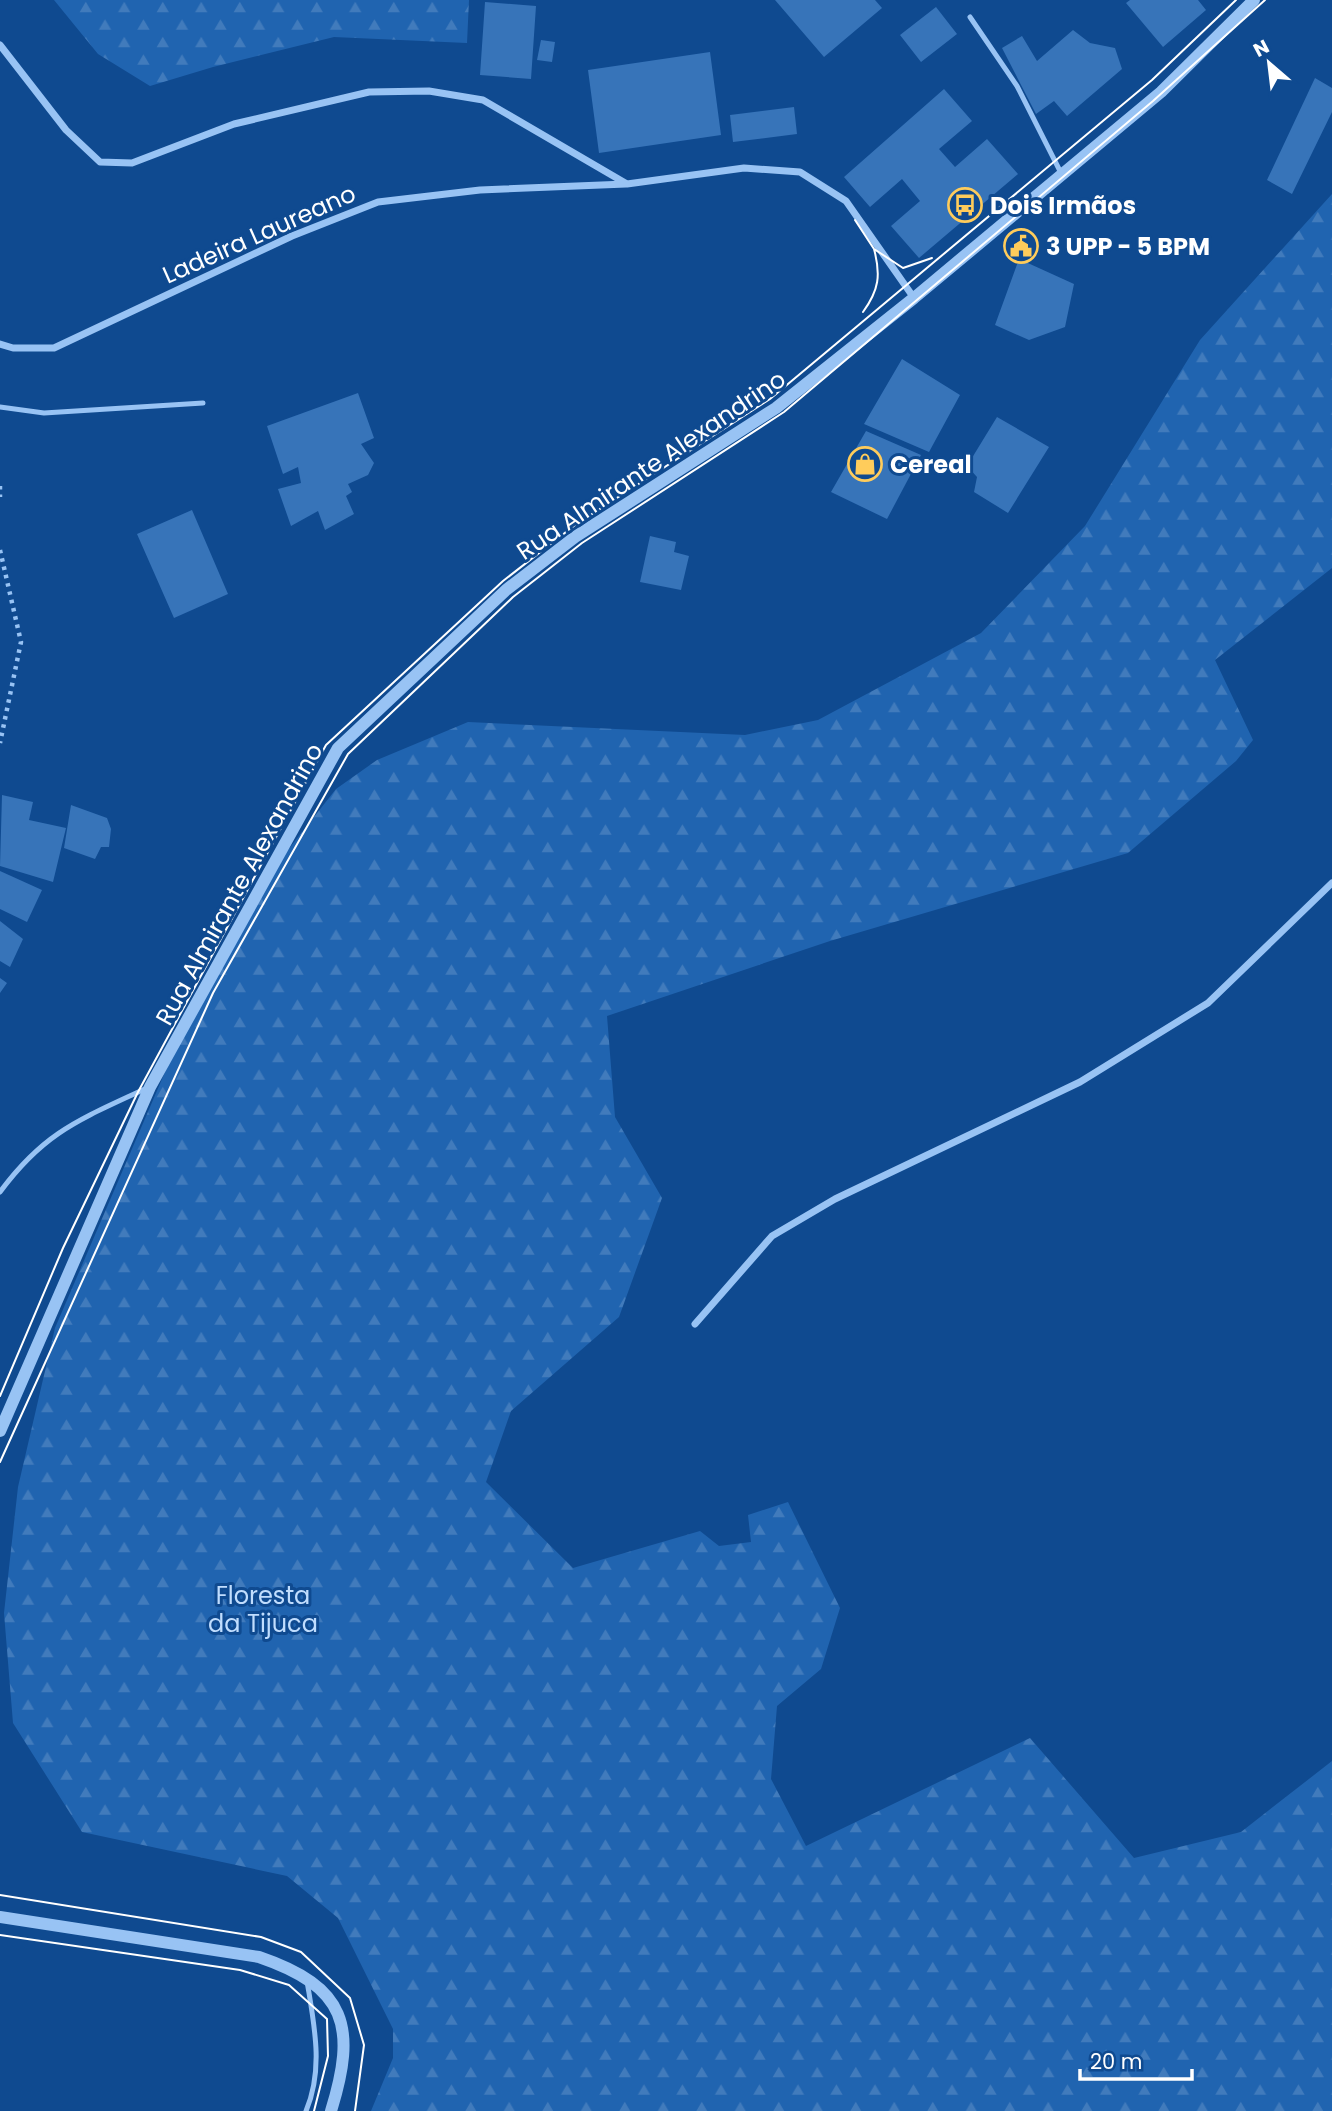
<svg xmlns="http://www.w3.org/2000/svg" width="1332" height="2111" viewBox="0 0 1332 2111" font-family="Poppins,sans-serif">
	<defs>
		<pattern id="forest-firs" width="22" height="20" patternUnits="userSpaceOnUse" patternTransform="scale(1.75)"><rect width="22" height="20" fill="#2064b0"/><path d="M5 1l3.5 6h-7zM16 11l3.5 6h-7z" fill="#417bbc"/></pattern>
	</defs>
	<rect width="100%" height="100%" fill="#0f4a90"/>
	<path fill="url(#forest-firs)" d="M 54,0 L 469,0 L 467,43 L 334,37 L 213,67 L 150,86 L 98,54 Z
		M 1332,194 L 1332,568 L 1215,660 L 1253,740 L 1236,761 L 1128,853 L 830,941 L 607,1016 L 615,1117 L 662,1198 L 619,1317 L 511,1411 L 486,1482 L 573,1568 L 700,1531 L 719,1546 L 751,1542 L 748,1515 L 788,1502 L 840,1608 L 821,1669 L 777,1706 L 771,1779 L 806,1846 L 1030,1738 L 1134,1858 L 1241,1832 L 1332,1761 L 1332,2111 L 371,2111 L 393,2058 L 393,2029 L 338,1918 L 287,1876 L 82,1832 L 13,1723 L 4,1613 L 18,1487 L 55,1328 L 193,1007 L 265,879 L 336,789 L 377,760 L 468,722 L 745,735 L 818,720 L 981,633 L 1085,526 L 1200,340 Z"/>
	<path fill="#3774b9" d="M 775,0 L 875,0 L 882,8 L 824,57 Z
		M 1130,0 L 1198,0 L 1206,10 L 1163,47 L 1126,3 Z
		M 485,2 L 536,6 L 531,79 L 480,75 Z
		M 936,7 L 957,34 L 921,62 L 900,35 Z
		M 1073,30 L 1090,43 L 1115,48 L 1122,69 L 1067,116 L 1054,101 L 1036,114 L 1002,48 L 1022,36 L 1037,61 Z
		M 541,40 L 555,42 L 552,62 L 537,60 Z
		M 710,52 L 721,135 L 599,153 L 588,70 Z
		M 1315,78 L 1332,88 L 1332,112 L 1292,194 L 1267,180 Z
		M 944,89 L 972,121 L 939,149 L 955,167 L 987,139 L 1018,174 L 919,258 L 891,226 L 920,201 L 902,179 L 870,207 L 844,177 Z
		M 794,107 L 797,134 L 733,142 L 730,115 Z
		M 1019,259 L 1074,284 L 1065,327 L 1029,340 L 995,325 Z
		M 902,359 L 960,395 L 929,452 L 864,424 Z
		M 358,393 L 374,438 L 361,444 L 374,463 L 368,475 L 348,484 L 352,492 L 346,496 L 354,514 L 325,530 L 318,511 L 291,526 L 278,489 L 301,483 L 298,467 L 283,474 L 267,426 Z
		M 997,417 L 1049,447 L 1008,513 L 974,492 L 977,477 L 967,466 Z
		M 866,431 L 921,455 L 887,519 L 831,492 Z
		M 192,510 L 228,594 L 174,618 L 137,534 Z
		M 650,536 L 676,542 L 674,552 L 689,556 L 681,590 L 640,582 Z
		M 2,795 L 33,802 L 29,820 L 66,828 L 53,882 L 0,866 Z
		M 71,805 L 107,818 L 111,829 L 109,847 L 101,847 L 95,859 L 64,848 Z
		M 0,871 L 42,890 L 27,922 L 0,909 Z
		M 0,921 L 23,939 L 10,967 L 0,961 Z
		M 0,978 L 7,983 L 0,993 Z"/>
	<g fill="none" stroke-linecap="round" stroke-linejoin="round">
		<path stroke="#98c3f4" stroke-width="4.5" stroke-dasharray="3.5 5" stroke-linecap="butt" d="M 0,486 L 0,497
			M 0,550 L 21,642 L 0,743"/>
		<path stroke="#98c3f4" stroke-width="5" d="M 970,17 L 1017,86 L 1062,175
			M 0,407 L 44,413 L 203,403
			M 0,1192 C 45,1131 81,1119 147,1088
			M 306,2111 C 324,2069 314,2024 307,1981"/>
		<path stroke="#98c3f4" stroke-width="7" d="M 0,45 L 66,130 L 100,162 L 132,163 L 234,124 L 369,92 L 429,91 L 483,100 L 627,184 L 744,168 L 800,172 L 846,201 L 914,298
			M 0,344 L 13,348 L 54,348 L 292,236 L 378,202 L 480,190 L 626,184
			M 695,1324 L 772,1236 L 835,1199 L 1080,1082 L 1208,1003 L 1332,883"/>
		<path stroke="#98c3f4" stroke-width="12" d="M 0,1431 L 150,1087 L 338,748 L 506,590 L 575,537 L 776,408 L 914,298 L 1161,92 L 1254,0
			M 0,1917 L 259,1957 C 347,1987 357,2027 331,2111"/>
		<path stroke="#fff" stroke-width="2" d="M 855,220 L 874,249
			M 863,312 C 879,290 881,275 874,249 L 903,268 L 932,258
			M 0,1396 L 63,1248 L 138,1092 L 326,745 L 503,581 L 575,525 L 770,399 L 1152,80 L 1236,0
			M 0,1462 L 213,993 L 348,754 L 513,597 L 582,543 L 784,412 L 1153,101 L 1265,0
			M 0,1895 L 261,1937 L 301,1952 L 350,1998 L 364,2045 L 355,2111
			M 0,1935 L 240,1970 L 289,1985 L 327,2019 L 328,2056 L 314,2111"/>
	</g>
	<defs>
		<g id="bus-ring" transform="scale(1.75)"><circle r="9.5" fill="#0f4a90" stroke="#ffcc5b" stroke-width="1.5"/><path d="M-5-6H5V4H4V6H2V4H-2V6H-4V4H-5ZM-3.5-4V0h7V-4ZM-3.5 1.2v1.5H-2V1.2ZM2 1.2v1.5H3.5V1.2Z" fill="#ffcc5b"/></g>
		<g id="civic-ring" transform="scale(1.75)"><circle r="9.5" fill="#0f4a90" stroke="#ffcc5b" stroke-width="1.5"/><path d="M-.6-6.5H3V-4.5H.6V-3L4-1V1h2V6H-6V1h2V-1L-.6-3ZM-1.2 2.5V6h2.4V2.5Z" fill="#ffcc5b"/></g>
		<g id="shop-ring" transform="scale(1.75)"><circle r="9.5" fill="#0f4a90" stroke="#ffcc5b" stroke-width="1.5"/><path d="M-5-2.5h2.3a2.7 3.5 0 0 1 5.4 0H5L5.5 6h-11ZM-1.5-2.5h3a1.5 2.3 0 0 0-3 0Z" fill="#ffcc5b"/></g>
	</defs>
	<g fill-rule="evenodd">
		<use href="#bus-ring" x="965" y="205"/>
		<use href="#civic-ring" x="1021" y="246"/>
		<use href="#shop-ring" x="865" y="464"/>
	</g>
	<g text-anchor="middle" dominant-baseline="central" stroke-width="6" stroke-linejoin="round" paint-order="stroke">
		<g font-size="24" font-weight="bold" fill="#fff" stroke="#0f4a90" text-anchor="start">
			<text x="990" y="205">Dois Irmãos</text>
			<text x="1046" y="246">3 UPP - 5 BPM</text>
			<text x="890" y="464">Cereal</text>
		</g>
		<g font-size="24" fill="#fff" stroke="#0f4a90">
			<text transform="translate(259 234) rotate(-24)">Ladeira Laureano</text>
			<text transform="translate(651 465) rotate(-34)">Rua Almirante Alexandrino</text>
			<text transform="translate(239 884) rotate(-61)">Rua Almirante Alexandrino</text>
		</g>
		<g font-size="24" fill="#c0ddfe" stroke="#0f4a90">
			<text x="263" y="1595">Floresta<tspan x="263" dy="28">da Tijuca</tspan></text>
		</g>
	</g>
	<g transform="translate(1269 63) rotate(332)" stroke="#0f4a90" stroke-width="5" paint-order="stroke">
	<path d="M0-5L12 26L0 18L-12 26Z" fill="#ffffff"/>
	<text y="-10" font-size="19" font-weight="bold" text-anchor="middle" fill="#ffffff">N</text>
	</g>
	<path d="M1080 2069v10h112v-10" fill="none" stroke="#ffffff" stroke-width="3.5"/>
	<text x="1090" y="2069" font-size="21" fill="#ffffff" stroke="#0f4a90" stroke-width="5" paint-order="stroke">20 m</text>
</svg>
